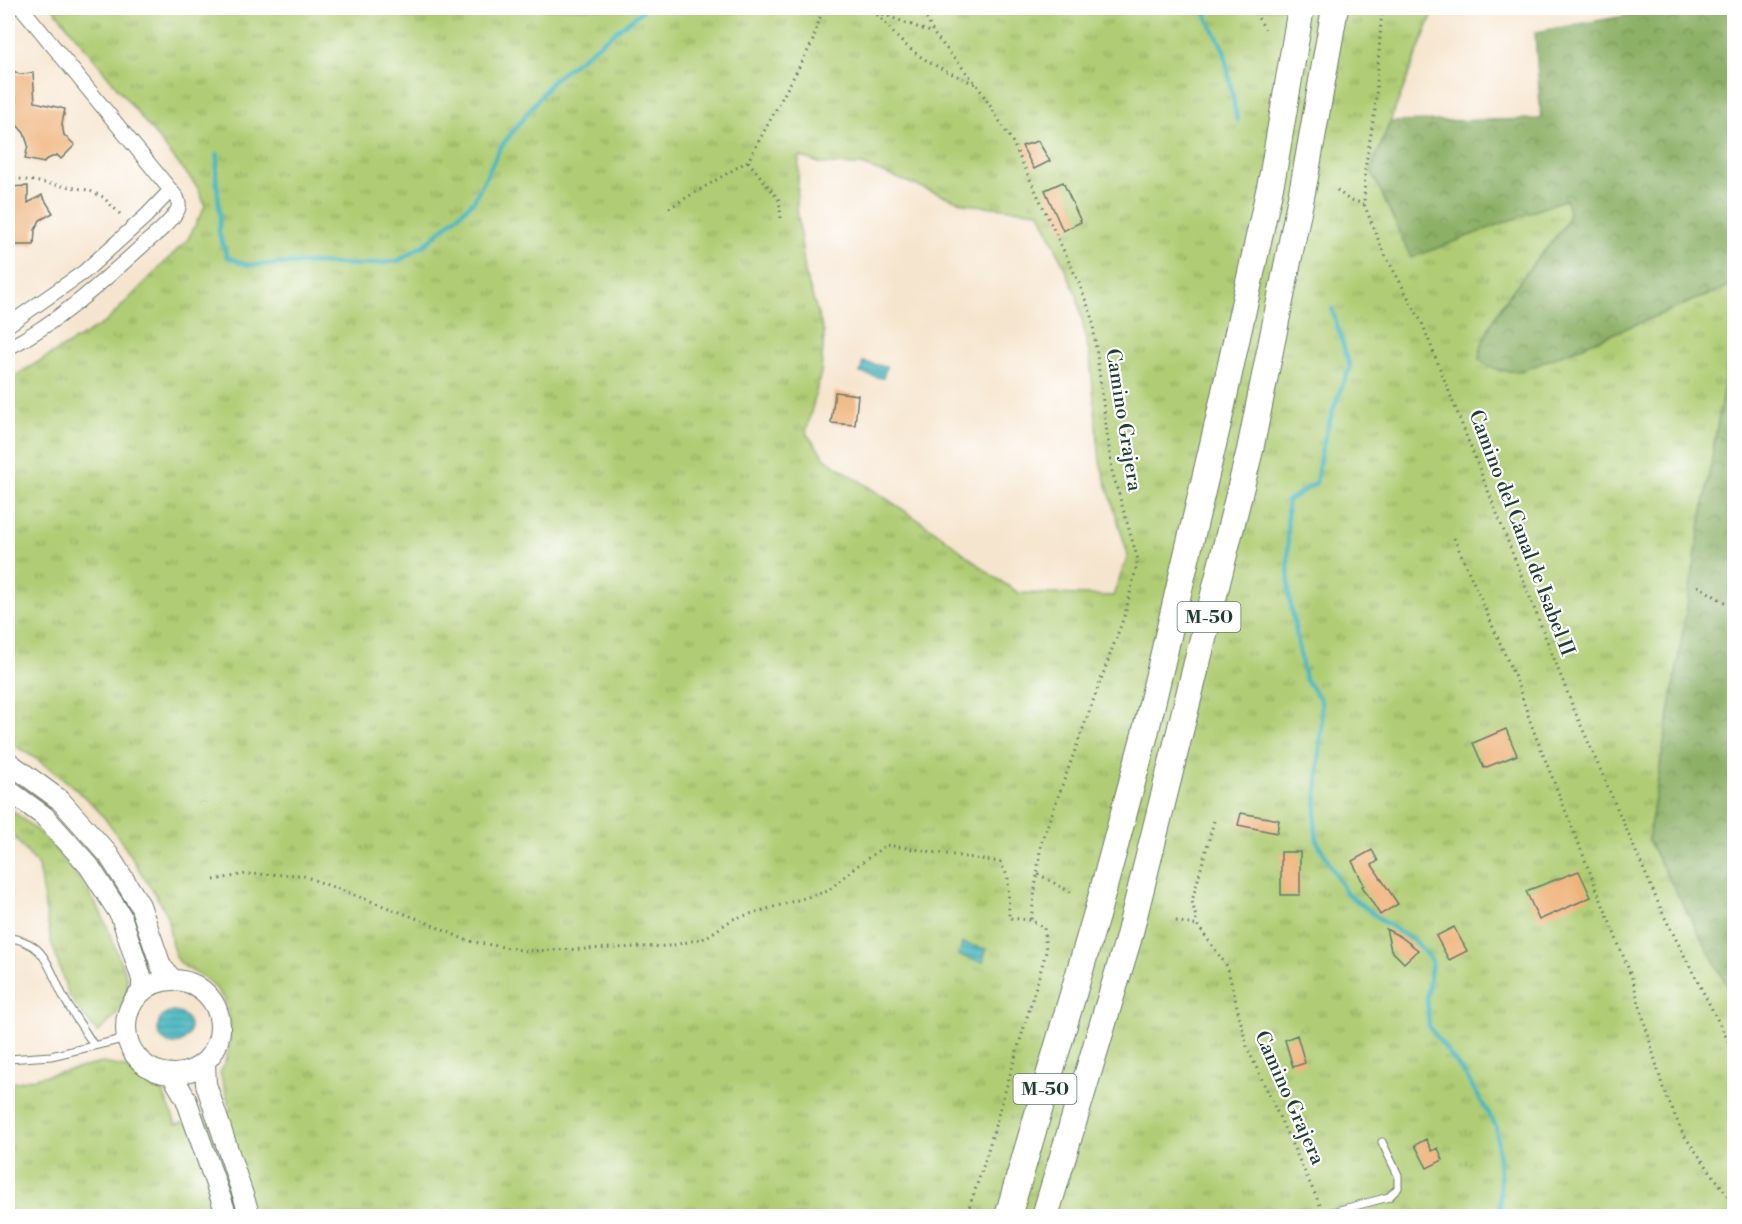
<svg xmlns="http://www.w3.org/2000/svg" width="1742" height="1224" viewBox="0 0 1742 1224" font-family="'Libre Bodoni',serif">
	<defs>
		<pattern id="grass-tufts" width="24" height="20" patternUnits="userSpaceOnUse" patternTransform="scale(1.5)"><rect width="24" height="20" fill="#b0cd74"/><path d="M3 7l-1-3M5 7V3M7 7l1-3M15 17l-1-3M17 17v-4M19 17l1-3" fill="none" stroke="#8fa860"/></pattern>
		<pattern id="forest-crowns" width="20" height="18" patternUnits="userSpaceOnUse" patternTransform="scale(1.5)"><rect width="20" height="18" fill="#8cb066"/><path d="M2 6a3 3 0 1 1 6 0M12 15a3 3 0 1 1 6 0" fill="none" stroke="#729055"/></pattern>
		<pattern id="water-rules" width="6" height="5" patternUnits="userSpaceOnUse" patternTransform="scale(1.5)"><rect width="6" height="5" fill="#47b6bf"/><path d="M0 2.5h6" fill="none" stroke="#3b959c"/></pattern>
	</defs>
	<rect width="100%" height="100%" fill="#fff"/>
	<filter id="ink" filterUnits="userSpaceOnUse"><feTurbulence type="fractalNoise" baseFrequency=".0167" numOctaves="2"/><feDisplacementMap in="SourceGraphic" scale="12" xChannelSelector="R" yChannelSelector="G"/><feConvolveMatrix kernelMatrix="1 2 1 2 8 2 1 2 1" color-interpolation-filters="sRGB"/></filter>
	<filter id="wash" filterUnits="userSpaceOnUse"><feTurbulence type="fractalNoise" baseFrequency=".008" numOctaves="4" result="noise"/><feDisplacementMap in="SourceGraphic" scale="24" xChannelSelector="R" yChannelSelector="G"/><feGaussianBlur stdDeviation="1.35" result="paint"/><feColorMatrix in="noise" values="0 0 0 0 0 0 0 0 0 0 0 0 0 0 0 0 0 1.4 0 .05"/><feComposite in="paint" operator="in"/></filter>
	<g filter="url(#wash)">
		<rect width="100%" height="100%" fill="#f6e5ce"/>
		<path fill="url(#grass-tufts)" stroke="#688554" stroke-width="1.5" fill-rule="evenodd" d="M 53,8 L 1435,8 L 1371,170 L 1411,257 L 1566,199 C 1568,205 1570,211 1568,217 C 1565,227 1550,244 1543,252 C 1523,276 1479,328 1480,360 L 1500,371 L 1522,371 L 1734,284 L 1734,326 L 1648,840 L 1734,998 L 1734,1216 L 8,1216 L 8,1083 L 17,1082 L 102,1063 L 125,1067 L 161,1087 L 176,1124 L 231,1110 L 220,1073 C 234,1045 236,1008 212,984 C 203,974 187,972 179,961 C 168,946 172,925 164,909 C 158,897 149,886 142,874 C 127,851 112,824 92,804 C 67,780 38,758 8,742 L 8,380 L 106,322 L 188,239 L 205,206 L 198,188 ZM 799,156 L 822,164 L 862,165 L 966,204 L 1040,212 L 1077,296 L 1090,357 L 1100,462 L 1128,555 L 1113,596 L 1019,593 L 994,577 L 937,532 L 826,459 L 806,433 L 821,372 L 824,333 L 805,273 L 797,208 Z
			M 8,808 C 46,834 77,870 99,910 C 107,923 111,939 117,953 C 122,966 130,978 127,992 C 123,1008 110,1023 97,1033 L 69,996 L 51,941 L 38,866 L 8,829 Z"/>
		<path fill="url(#forest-crowns)" stroke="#56764d" stroke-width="1.5" d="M 1668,8 L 1734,8 L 1734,284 L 1522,371 C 1505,371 1493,371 1479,360 C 1480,328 1523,276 1543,252 C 1550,244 1565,228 1568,218 C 1570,212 1568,205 1566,199 L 1411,258 L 1371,170 L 1390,122 L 1541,119 L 1535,32 Z
			M 1734,326 L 1734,998 L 1648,840 Z"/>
		<path fill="url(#water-rules)" stroke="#337a7a" stroke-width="1.5" d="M 863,362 L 886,367 L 883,378 L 860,373 Z
			M 962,943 L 986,949 L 983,962 L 959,956 Z
			M158 1028a16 16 0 1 1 32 0a16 16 0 1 1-32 0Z"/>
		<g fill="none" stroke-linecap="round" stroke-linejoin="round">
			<path stroke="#47b6bf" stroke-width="4.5" d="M 1202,8 L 1224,50 L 1237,120
				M 218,154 L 216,175 L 220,215 L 219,233 L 227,257 L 248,265 L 312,263 L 361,265 L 398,261 L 427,243 L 474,201 L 500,148 L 553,80 L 646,8
				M 1332,309 L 1350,367 C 1334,405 1321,441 1316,483 L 1287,501 L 1289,596 L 1305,679 L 1321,700 L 1322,719 L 1315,823 L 1317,841 L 1346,893 L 1384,922 L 1416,942 L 1432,961 L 1427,997 L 1429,1027 L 1466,1076 L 1496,1126 L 1500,1172 L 1500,1216
				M 8,1167 L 8,1169"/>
		</g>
		<g id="blocks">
			<path fill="#efb279" d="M 8,68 L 19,74 L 33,73 L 35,102 L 65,109 L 62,124 L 64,135 L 75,145 L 61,159 L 57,155 L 45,160 L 44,163 L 25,159 L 28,145 L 24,133 L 8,115 Z
				M 1038,141 L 1050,161 L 1034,169 L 1022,146 Z
				M 1063,182 L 1081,222 L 1063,231 L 1045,190 Z
				M 28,186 L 28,203 L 42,195 L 53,213 L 40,220 L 35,230 L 34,245 L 15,245 L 15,239 L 8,236 L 8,187 Z
				M 835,392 L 858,395 L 855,425 L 831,423 Z
				M 1506,729 L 1517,755 L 1484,768 L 1473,743 Z
				M 1241,813 L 1279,820 L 1277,833 L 1238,825 Z
				M 1372,850 L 1378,861 L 1372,865 L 1398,904 L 1380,915 L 1362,886 L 1364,885 L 1352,861 Z
				M 1281,852 L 1300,852 L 1300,895 L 1281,895 Z
				M 1579,871 L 1591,897 L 1539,920 L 1526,891 Z
				M 1454,927 L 1467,951 L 1449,960 L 1436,936 Z
				M 1386,929 L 1401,937 L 1418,950 L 1404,963 L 1391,950 Z
				M 1297,1035 L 1305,1063 L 1293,1067 L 1285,1040 Z
				M 1426,1139 L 1432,1151 L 1438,1148 L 1443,1160 L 1427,1168 L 1415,1145 Z"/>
		</g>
	</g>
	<g filter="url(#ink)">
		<use href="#blocks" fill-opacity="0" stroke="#6a786a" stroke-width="1.5"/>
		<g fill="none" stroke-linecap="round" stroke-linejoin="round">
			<g stroke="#6a786a" stroke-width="9">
				<path id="lane" d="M 8,938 C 46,941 49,969 64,998 C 73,1015 85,1030 94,1046
					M 8,1059 L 51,1056 L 127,1038
					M 1324,1214 L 1389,1197 L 1398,1188 L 1398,1175 L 1382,1142"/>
			</g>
			<g stroke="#6a786a" stroke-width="16">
				<path id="street" d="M 8,11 L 12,8
					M 8,325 L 84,272 L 146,216 L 171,190
					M 8,348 C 57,323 100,284 141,247 C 153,236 169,225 177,211 C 180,207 179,203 177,198 L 22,8"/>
			</g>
			<g stroke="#6a786a" stroke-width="22">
				<path id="secondary" d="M 8,762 L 60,800 L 108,854 L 140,905 L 161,966 L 172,979
					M 8,790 L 44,816 L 89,866 L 121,916 L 142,979 L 142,991
					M126 1027a47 47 0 1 1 94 0a47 47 0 1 1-94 0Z
					M 205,1063 L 206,1084 L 250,1216
					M 172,1075 L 186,1099 L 227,1216"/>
			</g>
			<g stroke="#6a786a" stroke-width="28">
				<path id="highway" d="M 1008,1216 L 1098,909 L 1144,738 L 1219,419 L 1273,173 L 1301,8
					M 1045,1216 L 1128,940 L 1250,450 L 1305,177 L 1335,8"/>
			</g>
			<path stroke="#6a786a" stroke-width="3" stroke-dasharray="1.5 4.5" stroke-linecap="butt" d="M 867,8 C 882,15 889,30 901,41 C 925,63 946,71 975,84
				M 921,8 L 934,34 L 977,85 L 1012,141 L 1079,283 L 1092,317 L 1112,471 L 1138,560 L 1125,614 L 1041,843 L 1031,920 L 1044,928 L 1046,952 L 983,1167 L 966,1216
				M 1252,8 L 1265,29
				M 1382,8 L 1375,110 L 1365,169 L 1364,204 L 1382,249 L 1422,323 L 1573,707 L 1663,914 L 1734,1052
				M 1721,8 L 1734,9
				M 877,12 L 933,33
				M 8,177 L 88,190 L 103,197 L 122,216
				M 1337,190 L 1348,199 L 1364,204
				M 669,208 L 748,161
				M 781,218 L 779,200 L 748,161 L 812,43 L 823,8
				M 1454,538 L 1517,682 L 1531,724 L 1632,978 L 1663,1088 L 1683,1134 L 1734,1204
				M 1698,586 L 1734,608
				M 1214,821 L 1192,901 L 1198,926 L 1227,966 L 1247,1047 L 1321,1207
				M 1038,874 L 1072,893
				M 214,880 L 246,874 L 301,875 L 421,920 L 468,941 L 527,951 L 670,946 L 705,938 L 733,919 L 828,891 L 853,869 L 886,845 L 1000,862 L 1008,877 L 1009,918 L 1031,920
				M 1176,921 L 1198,926"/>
			<use href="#lane" stroke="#fff" stroke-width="7"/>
			<use href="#street" stroke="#fff" stroke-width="14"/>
			<use href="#secondary" stroke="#fff" stroke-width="20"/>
			<use href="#highway" stroke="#fff" stroke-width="26"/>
		</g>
	</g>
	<g text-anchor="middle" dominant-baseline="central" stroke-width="4.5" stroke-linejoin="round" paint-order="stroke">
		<g fill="#fff" stroke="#627771" stroke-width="1.5">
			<rect x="1177.5" y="602" width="63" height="30" rx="4.5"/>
			<rect x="1013.5" y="1074" width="63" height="30" rx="4.5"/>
		</g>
		<g font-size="18" font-weight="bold" fill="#1f3d34">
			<text x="1209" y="617">M-50</text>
			<text x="1045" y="1089">M-50</text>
		</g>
		<g font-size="20" fill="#1f3d34" stroke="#fff">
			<text transform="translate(1123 420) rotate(81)">Camino Grajera</text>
			<text transform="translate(1521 533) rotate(69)">Camino del Canal de Isabel II</text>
			<text transform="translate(1289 1098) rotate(66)">Camino Grajera</text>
		</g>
	</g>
	<rect width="1742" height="1224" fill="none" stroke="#fff" stroke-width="30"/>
</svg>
